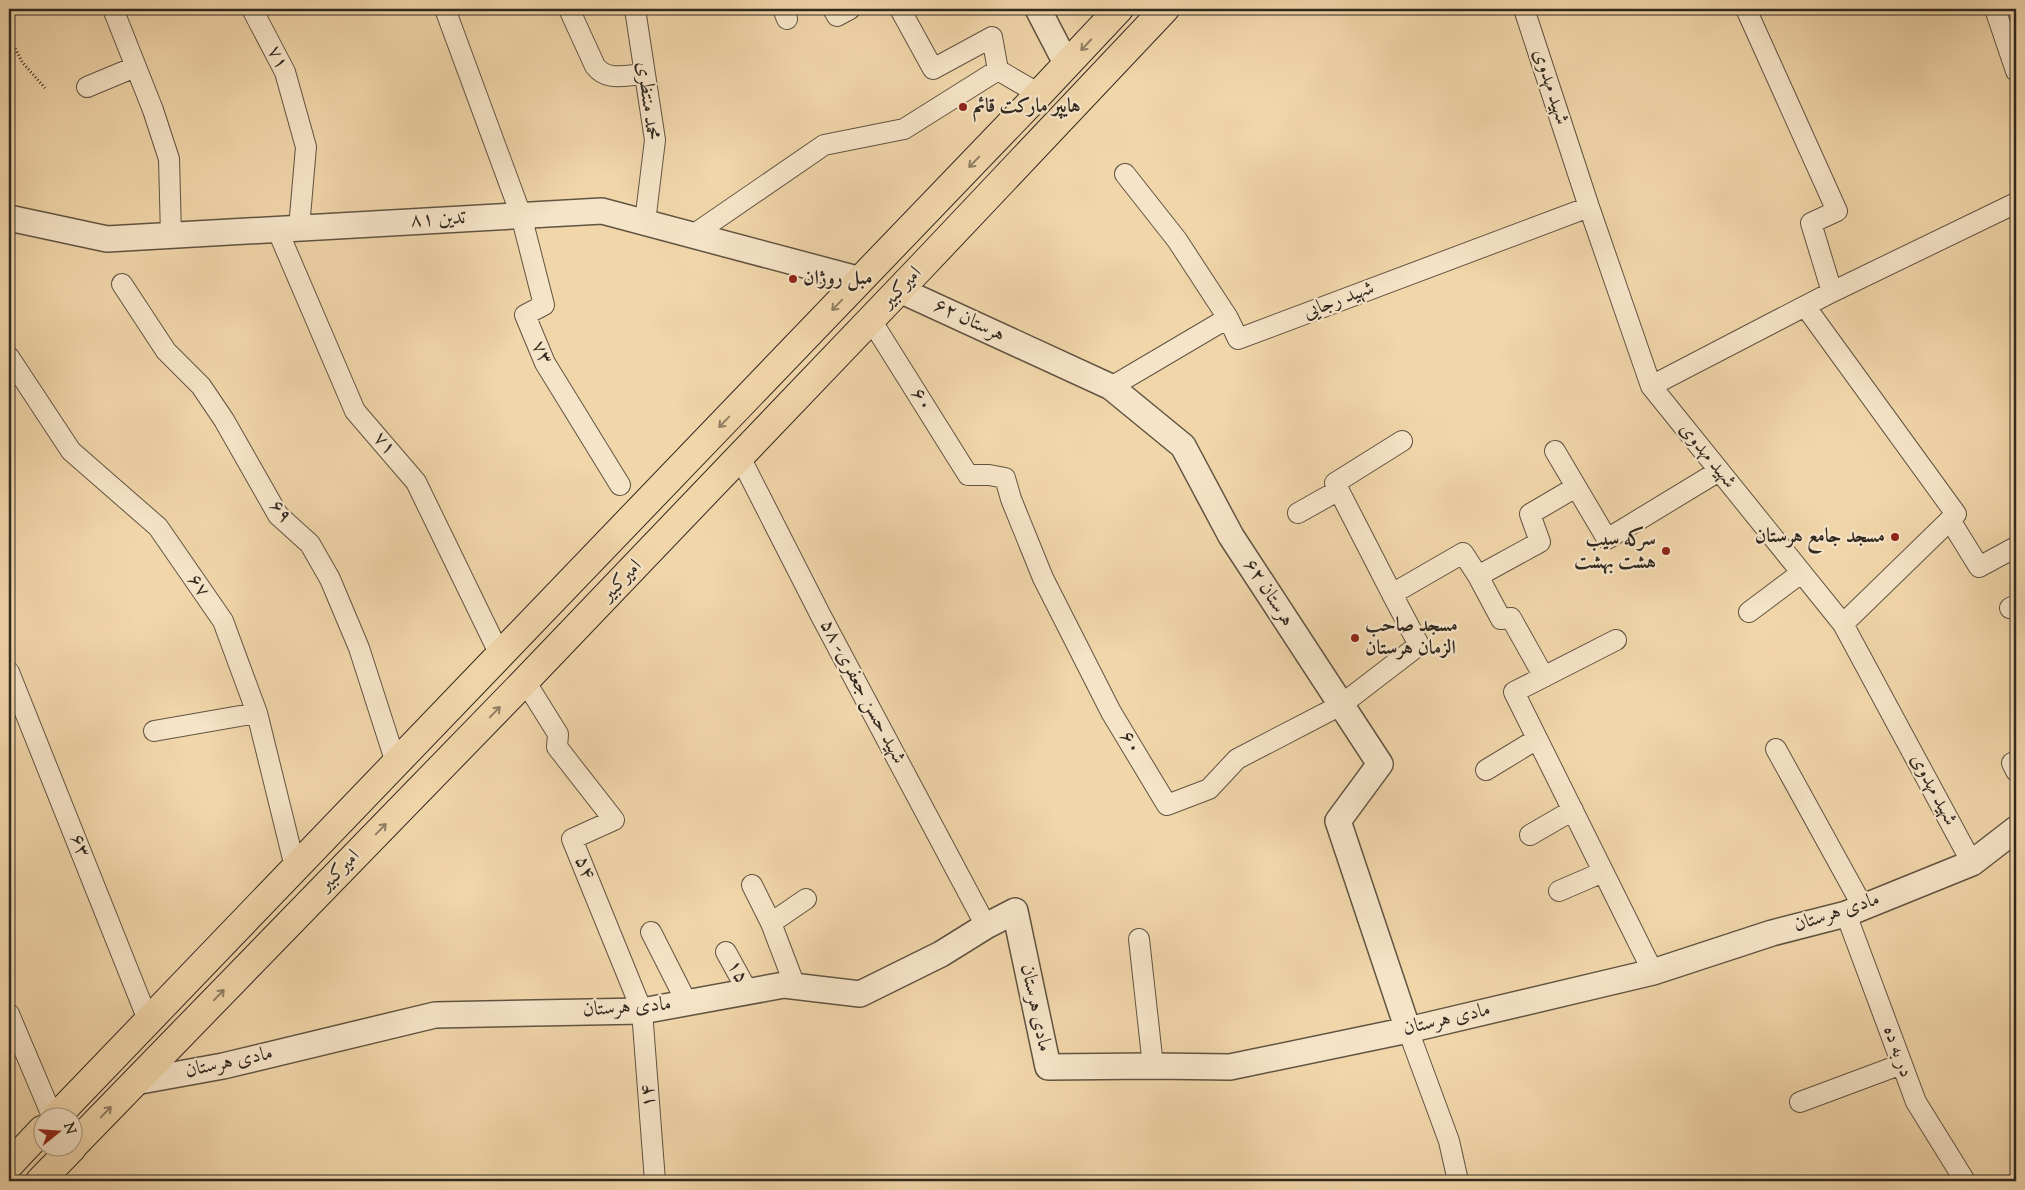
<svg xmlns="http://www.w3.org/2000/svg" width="2025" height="1190" viewBox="0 0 2025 1190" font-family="'Sorts Mill Goudy',Amiri,serif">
	<rect width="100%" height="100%" fill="#f1d6aa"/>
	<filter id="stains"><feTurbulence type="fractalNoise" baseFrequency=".004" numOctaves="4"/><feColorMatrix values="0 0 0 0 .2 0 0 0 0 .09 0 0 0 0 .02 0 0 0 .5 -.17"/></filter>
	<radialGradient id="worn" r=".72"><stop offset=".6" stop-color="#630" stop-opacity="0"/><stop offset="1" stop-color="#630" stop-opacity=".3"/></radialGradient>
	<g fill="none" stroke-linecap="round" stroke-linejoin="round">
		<g stroke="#605442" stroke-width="22">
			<path id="minor" d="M 113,9 L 153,110 L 169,159 L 171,235
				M 252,9 L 285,72 L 306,147 L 299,228
				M 445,9 L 521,215 L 544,305 L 525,315 L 545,363 L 620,485
				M 569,9 L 595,66 C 607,82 626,75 645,74
				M 635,9 L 655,140 L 645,222
				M 783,9 L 787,19
				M 833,9 L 837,16 L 850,9
				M 900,9 L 933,69 L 992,37 L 998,70
				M 1524,9 L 1589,207 L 1651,386 L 1843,624 L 1972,863
				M 1746,9 L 1837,211 L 1811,223 L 1832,292
				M 1995,9 L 2016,71
				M 87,87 L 135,67
				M 1125,174 L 1177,240 L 1228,318
				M 277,229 L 355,411 L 416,482 L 500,655
				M 693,235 L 824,145 L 904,129 L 998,70 L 1039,94
				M 122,284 L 166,351 L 201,386 L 224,420 L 278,515 L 310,544 L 330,579 L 359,648 L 396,763
				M 1805,306 L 1956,514 L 1843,624
				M 871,320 L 968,475 L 989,475 L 1005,478 L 1011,499 L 1043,578 L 1111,712 L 1167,805 L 1209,789 L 1237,759 L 1341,705 L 1419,645 L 1392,594 L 1463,553 L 1478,576
				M 9,357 L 71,451 L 158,527 L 223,621 L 257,713 L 295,867
				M 1651,386 L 1832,292 L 2016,203
				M 1111,387 L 1228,318 L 1238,339 L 1589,207
				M 1555,451 L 1607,539 L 1719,471
				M 740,457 L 821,616 L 986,926
				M 1298,513 L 1339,490
				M 1950,520 L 1979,567 L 2016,547
				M 1392,594 L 1335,483 L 1402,441
				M 2010,608 L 2016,605
				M 1749,612 L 1801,573
				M 1616,640 L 1514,692 L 1653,972
				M 9,672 L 148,1020
				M 1544,677 L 1511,618 L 1501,619 L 1478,576 L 1540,542 L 1530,514 L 1576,487
				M 525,681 L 558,734 L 557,747 L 614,820 L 572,839 L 642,1011 L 655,1181
				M 154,731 L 257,713
				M 1776,749 L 1863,907
				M 2012,763 L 2016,771
				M 1486,770 L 1537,739
				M 1530,835 L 1573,810
				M 752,885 L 771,923 L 795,986
				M 1559,891 L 1603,872
				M 1846,914 L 1916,1102 L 1965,1181
				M 771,923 L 806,899
				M 651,932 L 687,1003
				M 1139,939 L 1153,1066
				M 726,952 L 748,992
				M 9,1014 L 53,1118
				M 1408,1030 L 1449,1141 L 1458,1181
				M 1800,1102 L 1902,1064"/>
		</g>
		<g stroke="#605442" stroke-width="28">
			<path id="tertiary" d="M 1038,9 L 1067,65
				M 9,218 L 107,239 L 602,211 L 861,280
				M 900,290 L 1111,387 L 1183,446 L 1231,536 L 1380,764 L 1338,821 L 1408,1030
				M 135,1082 L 223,1066 L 435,1015 L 642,1011 L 784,985 L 860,994 L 941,954 L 986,926 L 1015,911 L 1048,1067 L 1153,1066 L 1230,1067 L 1408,1030 L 1653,972 L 1772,933 L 1846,914 L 1972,863 L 2016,829"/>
		</g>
		<g stroke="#30281f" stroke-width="30">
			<path id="primary" d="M 55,1118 L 1039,94 L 1119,9
				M 72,1147 L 525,681 L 923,265 L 1165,9
				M 9,1165 L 42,1130
				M 40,1181 L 72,1148"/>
		</g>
		<path stroke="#30281f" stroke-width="3" stroke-dasharray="1 2.5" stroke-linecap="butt" d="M 9,36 L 22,62 L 45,88"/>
		<use href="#minor" stroke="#f6e4c8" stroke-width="20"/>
		<use href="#tertiary" stroke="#f6e4c8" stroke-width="25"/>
		<use href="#primary" stroke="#f1d6aa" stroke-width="28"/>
	</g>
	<defs><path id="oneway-shaft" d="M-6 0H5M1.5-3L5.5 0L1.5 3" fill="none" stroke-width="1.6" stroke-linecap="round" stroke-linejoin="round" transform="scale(1.25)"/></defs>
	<g stroke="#907f64">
		<use href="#oneway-shaft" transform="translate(1086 45) rotate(133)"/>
		<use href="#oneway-shaft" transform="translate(974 162) rotate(134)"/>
		<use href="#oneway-shaft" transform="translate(837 305) rotate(134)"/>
		<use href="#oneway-shaft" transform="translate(724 422) rotate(134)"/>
		<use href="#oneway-shaft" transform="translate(495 712) rotate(-46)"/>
		<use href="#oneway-shaft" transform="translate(381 829) rotate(-46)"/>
		<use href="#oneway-shaft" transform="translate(219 995) rotate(-46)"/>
		<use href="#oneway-shaft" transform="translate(106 1112) rotate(-46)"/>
	</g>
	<g fill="#8f2418" stroke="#f6e4c8" stroke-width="2">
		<circle cx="963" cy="107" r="5"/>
		<circle cx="793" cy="279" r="5"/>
		<circle cx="1895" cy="537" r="5"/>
		<circle cx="1666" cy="551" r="5"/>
		<circle cx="1355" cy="638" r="5"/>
	</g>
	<g text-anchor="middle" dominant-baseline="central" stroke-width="4.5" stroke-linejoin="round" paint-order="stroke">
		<g font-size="20" fill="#30281f" stroke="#f6e4c8">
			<text transform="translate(277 58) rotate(63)">۷۱</text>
			<text transform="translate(1550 87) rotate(72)">شهید مهدوی</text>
			<text transform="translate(647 101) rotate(83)">محمد منتظری</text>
			<text transform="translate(438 220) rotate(-3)">تدین ۸۱</text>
			<text transform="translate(902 288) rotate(-46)">امیرکبیر</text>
			<text transform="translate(1339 301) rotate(-21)">شهید رجایی</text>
			<text transform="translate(969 321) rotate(25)">هرستان ۶۲</text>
			<text transform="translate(541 353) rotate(65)">۷۳</text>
			<text transform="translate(921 400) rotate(58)">۶۰</text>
			<text transform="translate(384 444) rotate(50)">۷۱</text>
			<text transform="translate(1707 456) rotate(51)">شهید مهدوی</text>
			<text transform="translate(280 512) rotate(52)">۶۹</text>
			<text transform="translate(622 581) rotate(-46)">امیرکبیر</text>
			<text transform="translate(198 586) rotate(55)">۶۷</text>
			<text transform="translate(1268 593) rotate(57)">هرستان ۶۲</text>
			<text transform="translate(862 692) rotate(62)">شهید حسن جعفری- ۵۸</text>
			<text transform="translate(1130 743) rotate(59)">۶۰</text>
			<text transform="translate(1933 790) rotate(62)">شهید مهدوی</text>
			<text transform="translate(79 846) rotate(68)">۶۳</text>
			<text transform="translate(584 868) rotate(68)">۵۴</text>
			<text transform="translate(340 871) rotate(-46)">امیرکبیر</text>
			<text transform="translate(1837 913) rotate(-18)">مادی هرستان</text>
			<text transform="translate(737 972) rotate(61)">۱۵</text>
			<text transform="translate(627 1008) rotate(-4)">مادی هرستان</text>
			<text transform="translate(1035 1008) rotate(78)">مادی هرستان</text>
			<text transform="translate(1447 1020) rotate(-13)">مادی هرستان</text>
			<text transform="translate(1897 1052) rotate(70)">در به ده</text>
			<text transform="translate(229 1063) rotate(-12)">مادی هرستان</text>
			<text transform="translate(649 1096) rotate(-94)">۱۴</text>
		</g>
		<g font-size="20" font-weight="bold" fill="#30281f" stroke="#f6e4c8" text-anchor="start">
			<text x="973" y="107">هایپر مارکت قائم</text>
			<text x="803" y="279">مبل روژان</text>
			<text x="1885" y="537" text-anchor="end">مسجد جامع هرستان</text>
			<text x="1656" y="540" text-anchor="end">سرکه سیب<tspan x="1656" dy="23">هشت بهشت</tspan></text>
			<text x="1365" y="626">مسجد صاحب<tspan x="1365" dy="23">الزمان هرستان</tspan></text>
		</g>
	</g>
	<rect width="2025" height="1190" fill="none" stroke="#f1d6aa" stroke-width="30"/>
	<rect x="10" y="10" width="2005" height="1170" fill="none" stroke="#30281f" stroke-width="2.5"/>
	<rect x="15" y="15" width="1995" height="1160" fill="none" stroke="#30281f"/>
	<g transform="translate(58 1132) rotate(73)"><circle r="24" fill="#f6e4c8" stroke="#a79984"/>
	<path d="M0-4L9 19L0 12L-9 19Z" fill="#8f2418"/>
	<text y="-8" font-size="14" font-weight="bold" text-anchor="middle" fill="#30281f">N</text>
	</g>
	<rect width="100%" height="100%" filter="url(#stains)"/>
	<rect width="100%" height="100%" fill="url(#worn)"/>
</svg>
